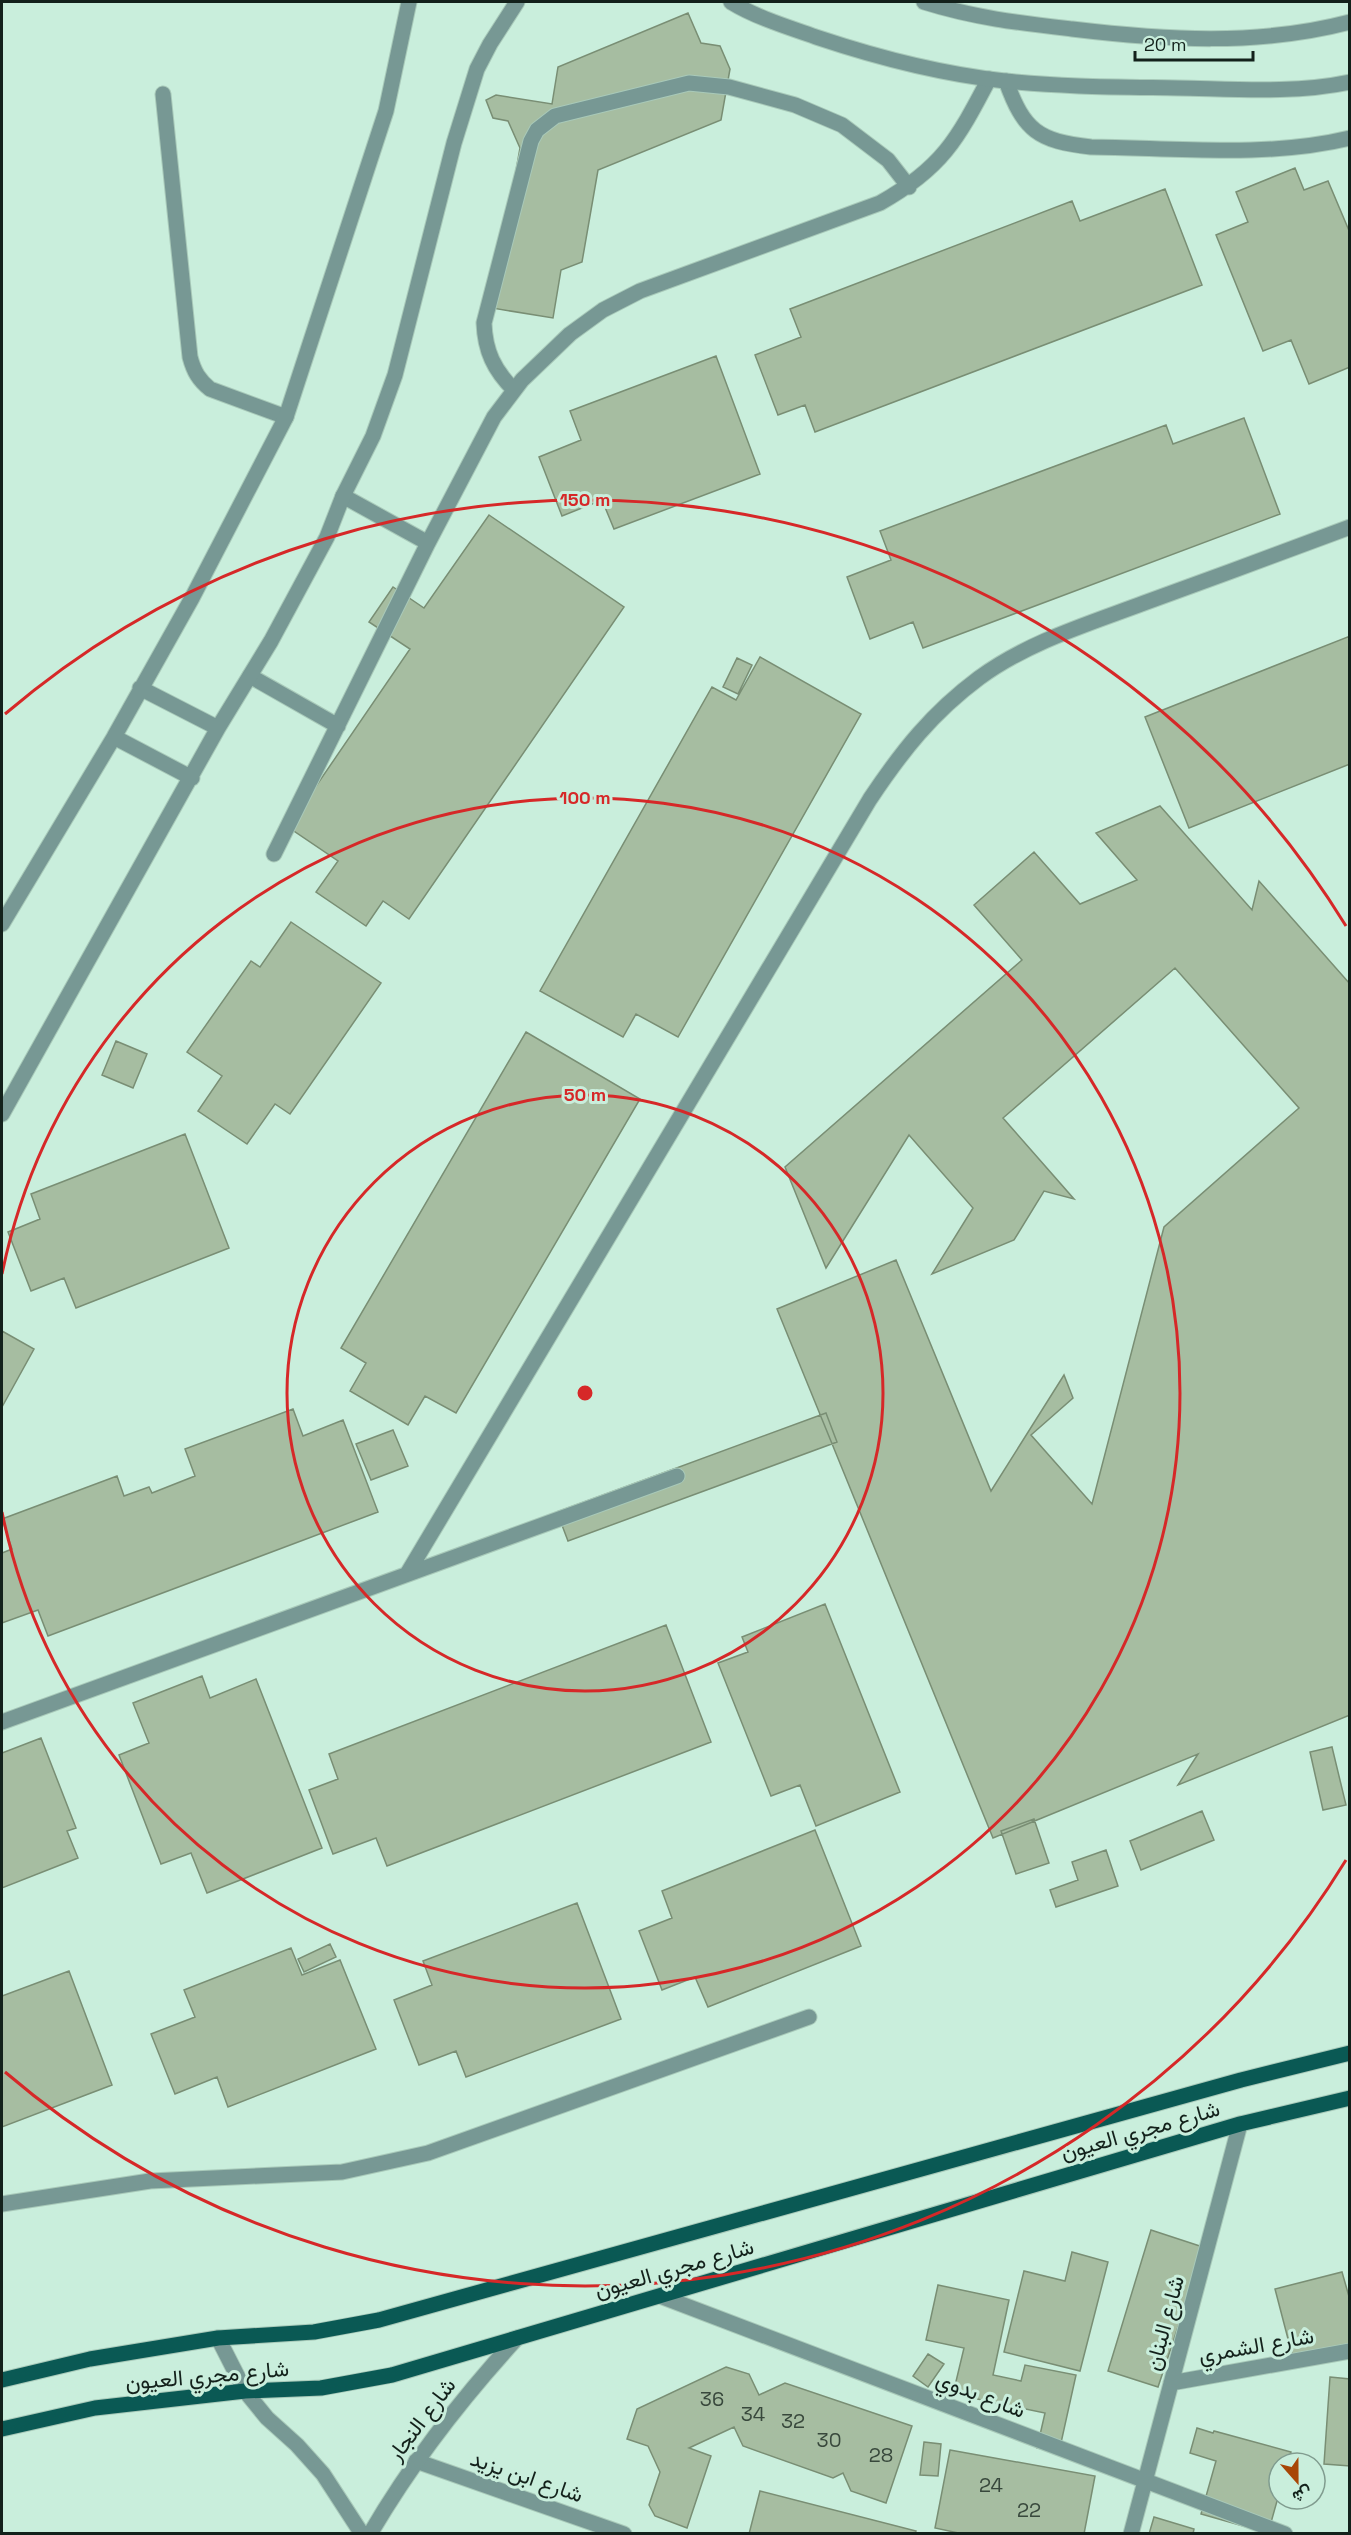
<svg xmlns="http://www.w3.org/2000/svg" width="1351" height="2535" viewBox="0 0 1351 2535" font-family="'Space Grotesk',Vazirmatn,sans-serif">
	<rect width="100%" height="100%" fill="#c9eedc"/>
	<path fill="#a6bda1" stroke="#798e74" stroke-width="1.5" d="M 688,13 L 701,43 L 720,46 L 730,69 L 721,120 L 598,170 L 582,262 L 561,270 L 553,318 L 492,308 L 520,148 L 508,121 L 493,118 L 486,100 L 496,95 L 552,104 L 558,67 Z
		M 1295,168 L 1304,190 L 1328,181 L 1350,233 L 1350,367 L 1309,384 L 1291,340 L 1263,351 L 1216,235 L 1248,222 L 1236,192 Z
		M 1165,189 L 1202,285 L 815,432 L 805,405 L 778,415 L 755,355 L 801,337 L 790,309 L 1072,201 L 1080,221 Z
		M 716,356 L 760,474 L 614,529 L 602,500 L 562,516 L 539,457 L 581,440 L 570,411 Z
		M 1244,418 L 1280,514 L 923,648 L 913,622 L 870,639 L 847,577 L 891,560 L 880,531 L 1166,425 L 1173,444 Z
		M 489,515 L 624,607 L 409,919 L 383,901 L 366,926 L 316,892 L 338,861 L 288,827 L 410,649 L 369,622 L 393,587 L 424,608 Z
		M 1350,636 L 1350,764 L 1189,828 L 1145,717 Z
		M 760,657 L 861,714 L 678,1037 L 636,1014 L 623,1037 L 540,991 L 712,687 L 736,700 Z
		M 737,658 L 752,665 L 738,694 L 723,687 Z
		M 1160,806 L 1252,910 L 1259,881 L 1350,984 L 1350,1715 L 1178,1785 L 1198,1754 L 993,1838 L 777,1309 L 896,1260 L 991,1491 L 1064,1375 L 1073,1398 L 1031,1435 L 1092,1504 L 1164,1227 L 1299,1108 L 1175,968 L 1003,1118 L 1074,1199 L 1044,1191 L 1014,1240 L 932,1274 L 973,1208 L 909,1135 L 826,1268 L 785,1167 L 1022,960 L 974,905 L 1034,852 L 1080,904 L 1137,880 L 1096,833 Z
		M 291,922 L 381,983 L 290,1114 L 275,1104 L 247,1144 L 198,1111 L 222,1076 L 187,1052 L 251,961 L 260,967 Z
		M 526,1032 L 640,1099 L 456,1413 L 425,1396 L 408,1425 L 350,1391 L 366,1363 L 341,1348 Z
		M 116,1041 L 147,1054 L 133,1088 L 102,1075 Z
		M 185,1134 L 229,1248 L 76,1308 L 64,1278 L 31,1291 L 8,1232 L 40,1219 L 31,1194 Z
		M 2,1331 L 34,1349 L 2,1407 Z
		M 293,1409 L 303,1436 L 343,1420 L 378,1512 L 48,1636 L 38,1610 L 2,1623 L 2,1553 L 12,1549 L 2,1519 L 117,1476 L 124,1496 L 149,1487 L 152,1493 L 195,1476 L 185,1449 Z
		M 826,1413 L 837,1442 L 568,1541 L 557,1512 Z
		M 393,1430 L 408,1466 L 371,1480 L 356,1444 Z
		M 825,1604 L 900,1792 L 816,1826 L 800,1785 L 771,1796 L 718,1663 L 748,1652 L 742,1637 Z
		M 666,1625 L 711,1742 L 387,1866 L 376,1838 L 333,1854 L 309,1790 L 338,1779 L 329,1754 Z
		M 202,1676 L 210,1698 L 256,1679 L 322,1848 L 207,1893 L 191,1853 L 161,1864 L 119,1755 L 149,1743 L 133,1703 Z
		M 41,1738 L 76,1828 L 67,1831 L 78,1858 L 2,1888 L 2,1753 Z
		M 1332,1747 L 1346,1805 L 1323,1810 L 1310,1752 Z
		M 1202,1811 L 1214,1840 L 1141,1870 L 1130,1841 Z
		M 1034,1819 L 1049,1863 L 1016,1874 L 1001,1831 Z
		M 815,1830 L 861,1946 L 708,2007 L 695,1977 L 662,1990 L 639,1931 L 672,1918 L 662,1891 Z
		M 1106,1850 L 1118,1886 L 1056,1907 L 1050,1890 L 1078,1880 L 1072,1862 Z
		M 577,1903 L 621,2019 L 466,2077 L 456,2051 L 419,2065 L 394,2000 L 432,1985 L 423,1961 Z
		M 330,1944 L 336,1957 L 304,1972 L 298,1959 Z
		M 291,1948 L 302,1975 L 340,1960 L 376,2049 L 228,2107 L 217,2077 L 175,2094 L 151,2034 L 195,2017 L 184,1990 Z
		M 69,1971 L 112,2085 L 2,2127 L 2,1996 Z
		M 1151,2230 L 1212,2250 L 1178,2327 L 1158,2387 L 1108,2371 Z
		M 1072,2252 L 1108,2262 L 1080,2371 L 1004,2352 L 1024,2271 L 1065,2281 Z
		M 1342,2272 L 1350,2300 L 1350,2344 L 1293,2358 L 1275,2289 Z
		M 938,2285 L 1009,2300 L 993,2375 L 1021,2381 L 1025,2365 L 1076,2375 L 1059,2452 L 1037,2448 L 1045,2413 L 953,2394 L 964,2348 L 926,2340 Z
		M 928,2354 L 944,2364 L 928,2387 L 913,2376 Z
		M 726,2367 L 749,2374 L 759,2395 L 785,2383 L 912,2426 L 886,2503 L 851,2491 L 843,2473 L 833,2478 L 743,2446 L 734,2427 L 689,2448 L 711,2456 L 687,2528 L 655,2516 L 649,2505 L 660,2472 L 648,2446 L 627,2439 L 637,2409 Z
		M 1330,2377 L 1350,2379 L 1350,2466 L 1324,2464 Z
		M 1197,2428 L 1213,2433 L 1214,2431 L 1291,2452 L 1288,2463 L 1279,2463 L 1279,2494 L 1268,2533 L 1201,2514 L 1216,2461 L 1190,2453 Z
		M 924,2442 L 941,2444 L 938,2476 L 920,2475 Z
		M 950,2450 L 1095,2476 L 1084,2534 L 963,2534 L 935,2528 Z
		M 760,2491 L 916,2531 L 915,2534 L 749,2534 Z
		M 1154,2517 L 1194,2529 L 1193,2534 L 1149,2534 Z"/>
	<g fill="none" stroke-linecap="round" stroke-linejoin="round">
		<g stroke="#a8c9b9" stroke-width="17">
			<path id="service" d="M 1006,81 C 1024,131 1038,141 1091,147 C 1175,148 1267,158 1350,138
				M 163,94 L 190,357 C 194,372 199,380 210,389 L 286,417
				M 514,390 C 494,370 485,351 484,323 L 531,141 L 537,130 L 555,116 L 689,83 L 729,87 L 795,105 L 842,125 L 888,160 L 909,187
				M 343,496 L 428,543
				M 250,676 L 338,726
				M 274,854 L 428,543 L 494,417 L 522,380 L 570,334 L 603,310 L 640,291 L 880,203 C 942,168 957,140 989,79"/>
		</g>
		<g stroke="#a8c9b9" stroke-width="17">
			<path id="minor" d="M 731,2 C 757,18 791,28 819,38 C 879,58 942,74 1005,81 C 1062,87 1120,87 1177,88 C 1234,89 1293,94 1350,82
				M 924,2 C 975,18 1020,23 1072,29 C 1164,40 1259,46 1350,22
				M 140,688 L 218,728
				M 114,737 L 192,778
				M 2,924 L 114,737 L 192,598 L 286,417 L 386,111 L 409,2
				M 2,1114 L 218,728 L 271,641 L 327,537 L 343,496 L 373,436 L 395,375 L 454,143 L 477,69 L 490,44 L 517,2
				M 407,1574 L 870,799 C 902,751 932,713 979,678 C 1028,642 1088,624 1144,603 C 1213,578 1281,553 1350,527
				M 2,1722 L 677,1476
				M 2,2204 L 150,2181 L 342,2172 L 428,2153 L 809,2017
				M 660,2296 L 1285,2534
				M 1171,2383 L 1350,2351
				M 416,2461 L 624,2534
				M 1131,2534 L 1240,2124"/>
		</g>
		<g stroke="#a8c9b9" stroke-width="17">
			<path id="tertiary" d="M 218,2338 L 245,2391 L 267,2418 L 297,2445 L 323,2474 L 362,2534
				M 370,2534 C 412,2462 461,2399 517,2338"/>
		</g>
		<g stroke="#a8c9b9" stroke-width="17">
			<path id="primary" d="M 2,2380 L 90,2359 L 218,2338 L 314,2332 L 379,2320 L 1241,2080 L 1350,2053
				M 2,2429 L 95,2408 L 245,2391 L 321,2388 L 392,2375 L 1240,2124 L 1350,2098"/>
		</g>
		<use href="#service" stroke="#779894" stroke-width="15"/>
		<use href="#minor" stroke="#779894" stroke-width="15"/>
		<use href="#tertiary" stroke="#779894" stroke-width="15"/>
		<use href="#primary" stroke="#0a5954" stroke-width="15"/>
	</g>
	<g fill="none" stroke="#d62828" stroke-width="3">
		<circle cx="585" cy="1393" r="298"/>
		<path d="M2 1274A595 595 0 1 1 2 1512"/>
		<path d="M1346 1860A893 893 0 0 1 5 2072M5 714A893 893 0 0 1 1346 926"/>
	</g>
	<g text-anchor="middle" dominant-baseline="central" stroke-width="6" stroke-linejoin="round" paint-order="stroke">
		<g font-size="20" fill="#38483c">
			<text x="712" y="2399">36</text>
			<text x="753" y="2414">34</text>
			<text x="793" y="2421">32</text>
			<text x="829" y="2440">30</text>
			<text x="881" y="2455">28</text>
			<text x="991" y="2485">24</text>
			<text x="1029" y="2510">22</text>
		</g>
		<g font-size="22" fill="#13211b" stroke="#c9eedc">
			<text transform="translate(1140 2130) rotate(-16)">شارع مجري العيون</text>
			<text transform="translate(674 2268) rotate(-16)">شارع مجري العيون</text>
			<text transform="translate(1164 2323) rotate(-75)">شارع البنان</text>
			<text transform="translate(1256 2345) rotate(-10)">شارع الشمري</text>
			<text transform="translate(207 2375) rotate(-5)">شارع مجري العيون</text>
			<text transform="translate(981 2394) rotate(21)">شارع بدوي</text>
			<text transform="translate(421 2419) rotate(-53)">شارع النجار</text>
			<text transform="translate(527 2476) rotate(19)">شارع ابن يزيد</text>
		</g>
	</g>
	<circle cx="585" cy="1393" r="9" fill="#d62828" stroke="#c9eedc" stroke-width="3"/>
	<g font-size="18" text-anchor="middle" font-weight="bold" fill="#d62828" stroke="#c9eedc" stroke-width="6" stroke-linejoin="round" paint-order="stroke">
		<text x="585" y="506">150 m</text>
		<text x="585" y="804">100 m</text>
		<text x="585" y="1101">50 m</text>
	</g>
	<rect width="1351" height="2535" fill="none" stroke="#13211b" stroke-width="6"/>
	<g transform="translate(1297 2481) rotate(159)"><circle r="28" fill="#c9eedc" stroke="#809c8f" stroke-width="1.5"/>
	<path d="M0-4.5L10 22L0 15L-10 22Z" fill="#a84606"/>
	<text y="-9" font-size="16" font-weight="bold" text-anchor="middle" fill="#13211b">ش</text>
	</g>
	<path d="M1135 51v9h118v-9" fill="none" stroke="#13211b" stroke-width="3"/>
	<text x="1144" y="51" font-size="18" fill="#13211b" stroke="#c9eedc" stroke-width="4.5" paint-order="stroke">20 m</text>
</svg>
